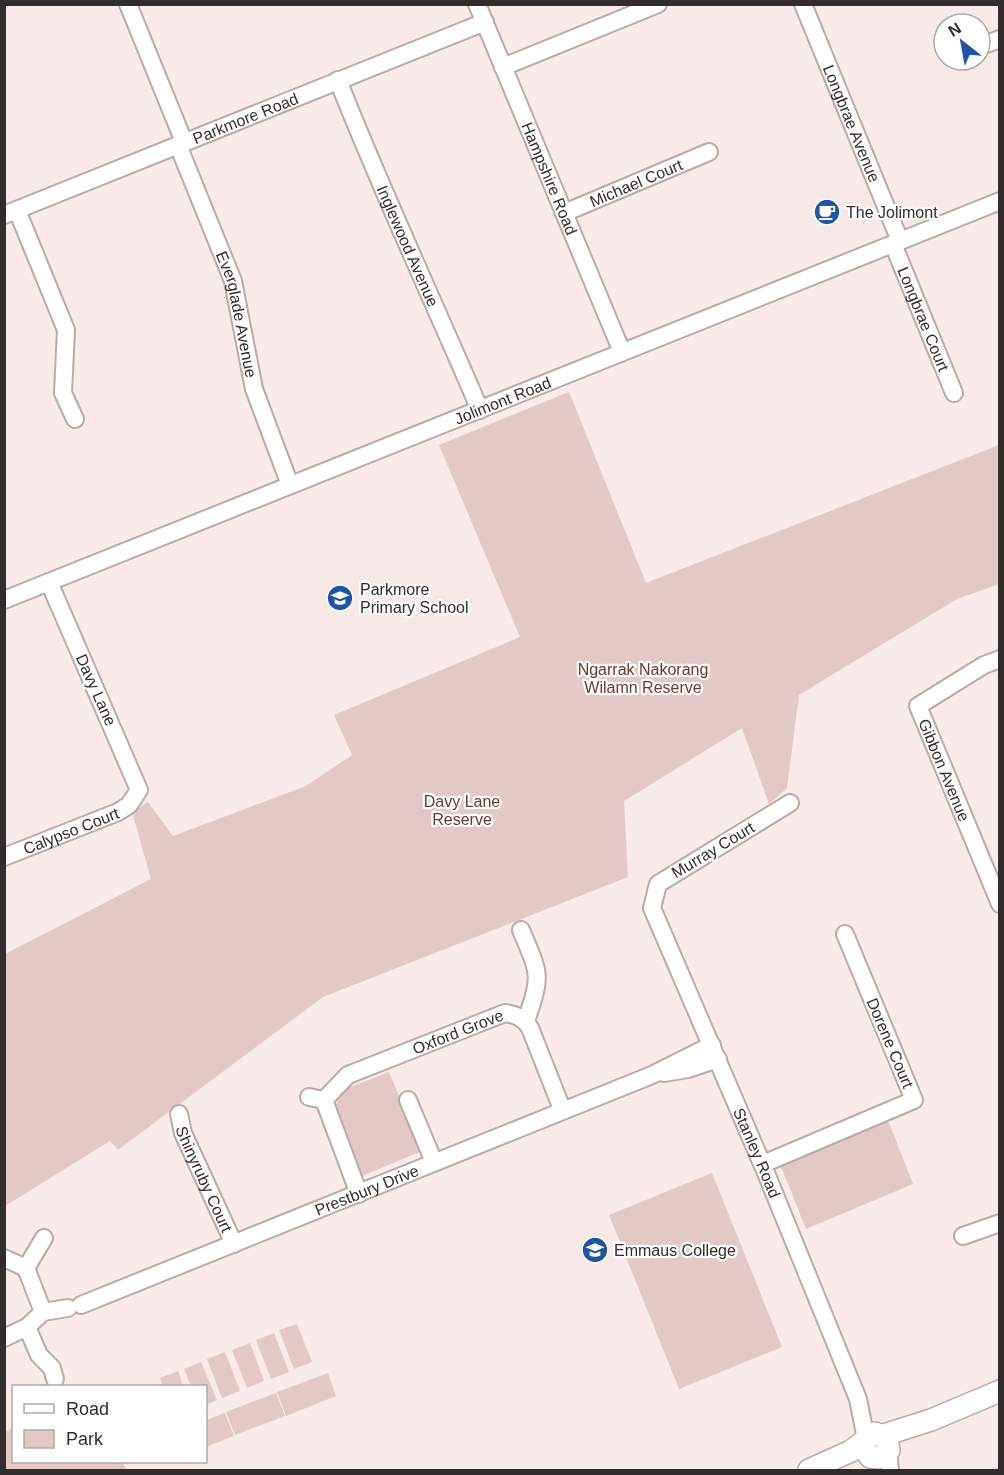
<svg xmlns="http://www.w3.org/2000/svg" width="1004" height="1475" viewBox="0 0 1004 1475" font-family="Arial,sans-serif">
	<rect width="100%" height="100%" fill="#f8eae8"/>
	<path fill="#e2c9c5" d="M 569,392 L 646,583 L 999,445 L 999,584 L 957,599 L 799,695 L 787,788 L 769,804 L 742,728 L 624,801 L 628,877 L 323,997 L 118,1150 L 110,1141 L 5,1206 L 5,954 L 151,879 L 132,812 L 148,802 L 173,836 L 306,786 L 352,755 L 334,715 L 520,637 L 439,445 Z
		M 389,1072 L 422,1151 L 360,1177 L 333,1111 L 343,1090 Z
		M 888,1120 L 913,1184 L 806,1229 L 780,1164 Z
		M 712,1173 L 782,1347 L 679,1389 L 609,1215 Z
		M 297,1324 L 312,1362 L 294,1369 L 279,1330 Z
		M 274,1333 L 289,1372 L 271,1379 L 256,1340 Z
		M 250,1343 L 264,1381 L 247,1388 L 232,1350 Z
		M 225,1352 L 240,1391 L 222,1398 L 207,1359 Z
		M 201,1362 L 217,1400 L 206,1405 L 206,1386 L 191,1386 L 184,1369 Z
		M 178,1371 L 183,1386 L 163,1386 L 160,1378 Z
		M 328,1373 L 336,1396 L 286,1416 L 277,1392 Z
		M 276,1393 L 285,1416 L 235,1435 L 226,1412 Z
		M 225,1413 L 234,1436 L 206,1447 L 206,1420 Z
		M 13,1428 L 14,1462 L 122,1462 L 127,1470 L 5,1470 L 5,1432 Z"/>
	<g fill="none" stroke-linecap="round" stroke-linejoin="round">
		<g stroke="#b8acaa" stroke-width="20">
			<g id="minor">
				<path d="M 128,4 L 184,142"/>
				<path id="s1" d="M 477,4 L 622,352"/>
				<path id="s2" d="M 803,4 L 900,241"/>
				<path d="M 981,46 L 1000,39"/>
				<path d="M 503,67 L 658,4"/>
				<path id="s3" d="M 338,80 C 382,192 433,300 480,410"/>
				<path id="s4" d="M 178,145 L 233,281 L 254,389 L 290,485"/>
				<path d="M 17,210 L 66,330 L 63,393 L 75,419"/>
				<path id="s5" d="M 564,213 L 709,152"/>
				<path id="s6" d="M 4,215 L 485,22"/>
				<path id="s7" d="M 893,244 L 954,393"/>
				<path id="s8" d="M 4,600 L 1000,201"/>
				<path id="s9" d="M 1000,659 L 984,665 L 918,706 L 1000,904"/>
				<path id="s10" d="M 790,803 L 658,884 L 652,908 L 766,1173 L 858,1399 L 866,1439"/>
				<path id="s11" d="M 4,857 L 118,812 L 129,805 L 139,790 L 49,582"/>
				<path d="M 521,930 C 540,975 542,974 526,1021"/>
				<path d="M 664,1073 L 688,1069 L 718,1059"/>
				<path id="s12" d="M 309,1097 L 324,1100 L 348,1075 L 505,1013 C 517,1015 524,1018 530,1028 L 562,1109"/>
				<path d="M 324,1100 L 359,1194"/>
				<path d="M 408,1100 L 434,1162"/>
				<path id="s13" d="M 179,1114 L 183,1133 L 234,1244"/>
				<path d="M 763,1164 L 914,1100 L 845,934"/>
				<path d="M 963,1236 L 1000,1223"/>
				<path d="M 4,1258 L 26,1268"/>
				<path id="s14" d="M 81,1305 L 652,1075 L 712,1045"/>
				<path d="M 43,1312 L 26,1268 L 44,1238"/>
				<path d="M 27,1327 L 39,1355 L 52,1368 L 55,1379"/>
				<path d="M 4,1338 L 27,1327 L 43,1312 L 68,1308"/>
				<path d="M 888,1451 L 890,1470"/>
			</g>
		</g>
		<g stroke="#b8acaa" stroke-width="24">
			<path id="major" d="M 884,1435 L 931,1420 L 1000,1391
				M 809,1470 L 851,1451 L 875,1433 L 887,1438 L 889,1450 L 879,1458 L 870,1457 L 865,1450 L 865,1441"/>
		</g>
		<use href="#minor" stroke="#fff" stroke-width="16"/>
		<use href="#major" stroke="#fff" stroke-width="21"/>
	</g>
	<defs>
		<g id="cafe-disc" transform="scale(1.35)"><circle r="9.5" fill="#1e55a7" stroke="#fff"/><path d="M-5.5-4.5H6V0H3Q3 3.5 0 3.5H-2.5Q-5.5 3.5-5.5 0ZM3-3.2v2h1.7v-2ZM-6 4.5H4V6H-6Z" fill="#fff"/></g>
		<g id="school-disc" transform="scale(1.35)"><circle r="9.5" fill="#1e55a7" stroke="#fff"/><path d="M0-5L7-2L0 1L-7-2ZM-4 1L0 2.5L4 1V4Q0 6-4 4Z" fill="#fff"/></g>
	</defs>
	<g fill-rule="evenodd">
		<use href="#cafe-disc" x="827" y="212"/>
		<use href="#school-disc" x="340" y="598"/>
		<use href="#school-disc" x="595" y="1250"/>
	</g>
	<g text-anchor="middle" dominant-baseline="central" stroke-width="4.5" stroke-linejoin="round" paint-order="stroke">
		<g font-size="16" fill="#312d2c" stroke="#fff">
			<text stroke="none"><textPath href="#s6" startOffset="260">Parkmore Road</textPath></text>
			<text stroke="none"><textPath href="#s2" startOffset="129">Longbrae Avenue</textPath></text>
			<text stroke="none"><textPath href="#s1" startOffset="189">Hampshire Road</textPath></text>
			<text stroke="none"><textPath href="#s5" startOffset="78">Michael Court</textPath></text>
			<text stroke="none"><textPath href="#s3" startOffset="180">Inglewood Avenue</textPath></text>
			<text stroke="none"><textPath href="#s4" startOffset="180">Everglade Avenue</textPath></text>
			<text stroke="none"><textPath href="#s7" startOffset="81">Longbrae Court</textPath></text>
			<text stroke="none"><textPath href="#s8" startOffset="537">Jolimont Road</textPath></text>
			<text transform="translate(96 690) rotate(66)">Davy Lane</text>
			<text stroke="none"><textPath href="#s9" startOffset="164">Gibbon Avenue</textPath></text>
			<text stroke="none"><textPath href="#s11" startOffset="72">Calypso Court</textPath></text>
			<text transform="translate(713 850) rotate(-31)">Murray Court</text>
			<text stroke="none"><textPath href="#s12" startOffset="168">Oxford Grove</textPath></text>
			<text transform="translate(890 1043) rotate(67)">Dorene Court</text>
			<text stroke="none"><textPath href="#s10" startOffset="446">Stanley Road</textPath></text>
			<text stroke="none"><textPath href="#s13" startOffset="70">Shinyruby Court</textPath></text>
			<text stroke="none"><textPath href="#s14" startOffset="308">Prestbury Drive</textPath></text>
		</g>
		<g font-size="16" fill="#312d2c" stroke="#fff" text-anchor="start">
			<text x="846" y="212">The Jolimont</text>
			<text x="360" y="589">Parkmore<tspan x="360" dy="18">Primary School</tspan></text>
			<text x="614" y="1250">Emmaus College</text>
		</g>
		<g font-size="16" fill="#6b3831" stroke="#fff">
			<text x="643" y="669">Ngarrak Nakorang<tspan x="643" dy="18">Wilamn Reserve</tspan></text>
			<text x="462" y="801">Davy Lane<tspan x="462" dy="18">Reserve</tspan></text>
		</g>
	</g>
	<rect width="1004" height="1475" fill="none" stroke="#312d2c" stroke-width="12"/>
	<rect x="12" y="1385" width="195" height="78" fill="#ffffff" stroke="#adabab" stroke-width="1.5"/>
	<rect x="24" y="1404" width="30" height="9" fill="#ffffff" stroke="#adabab" stroke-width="1.5"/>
	<text x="66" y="1415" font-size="18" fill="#312d2c">Road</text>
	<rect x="24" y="1430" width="30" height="18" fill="#e2c9c5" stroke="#adabab" stroke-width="1.5"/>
	<text x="66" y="1445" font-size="18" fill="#312d2c">Park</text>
	<g transform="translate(962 42) rotate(329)"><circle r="28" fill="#ffffff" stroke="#adabab" stroke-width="1.5"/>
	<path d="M0-4.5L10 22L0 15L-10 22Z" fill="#1e55a7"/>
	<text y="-9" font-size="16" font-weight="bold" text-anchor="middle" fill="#312d2c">N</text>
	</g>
</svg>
